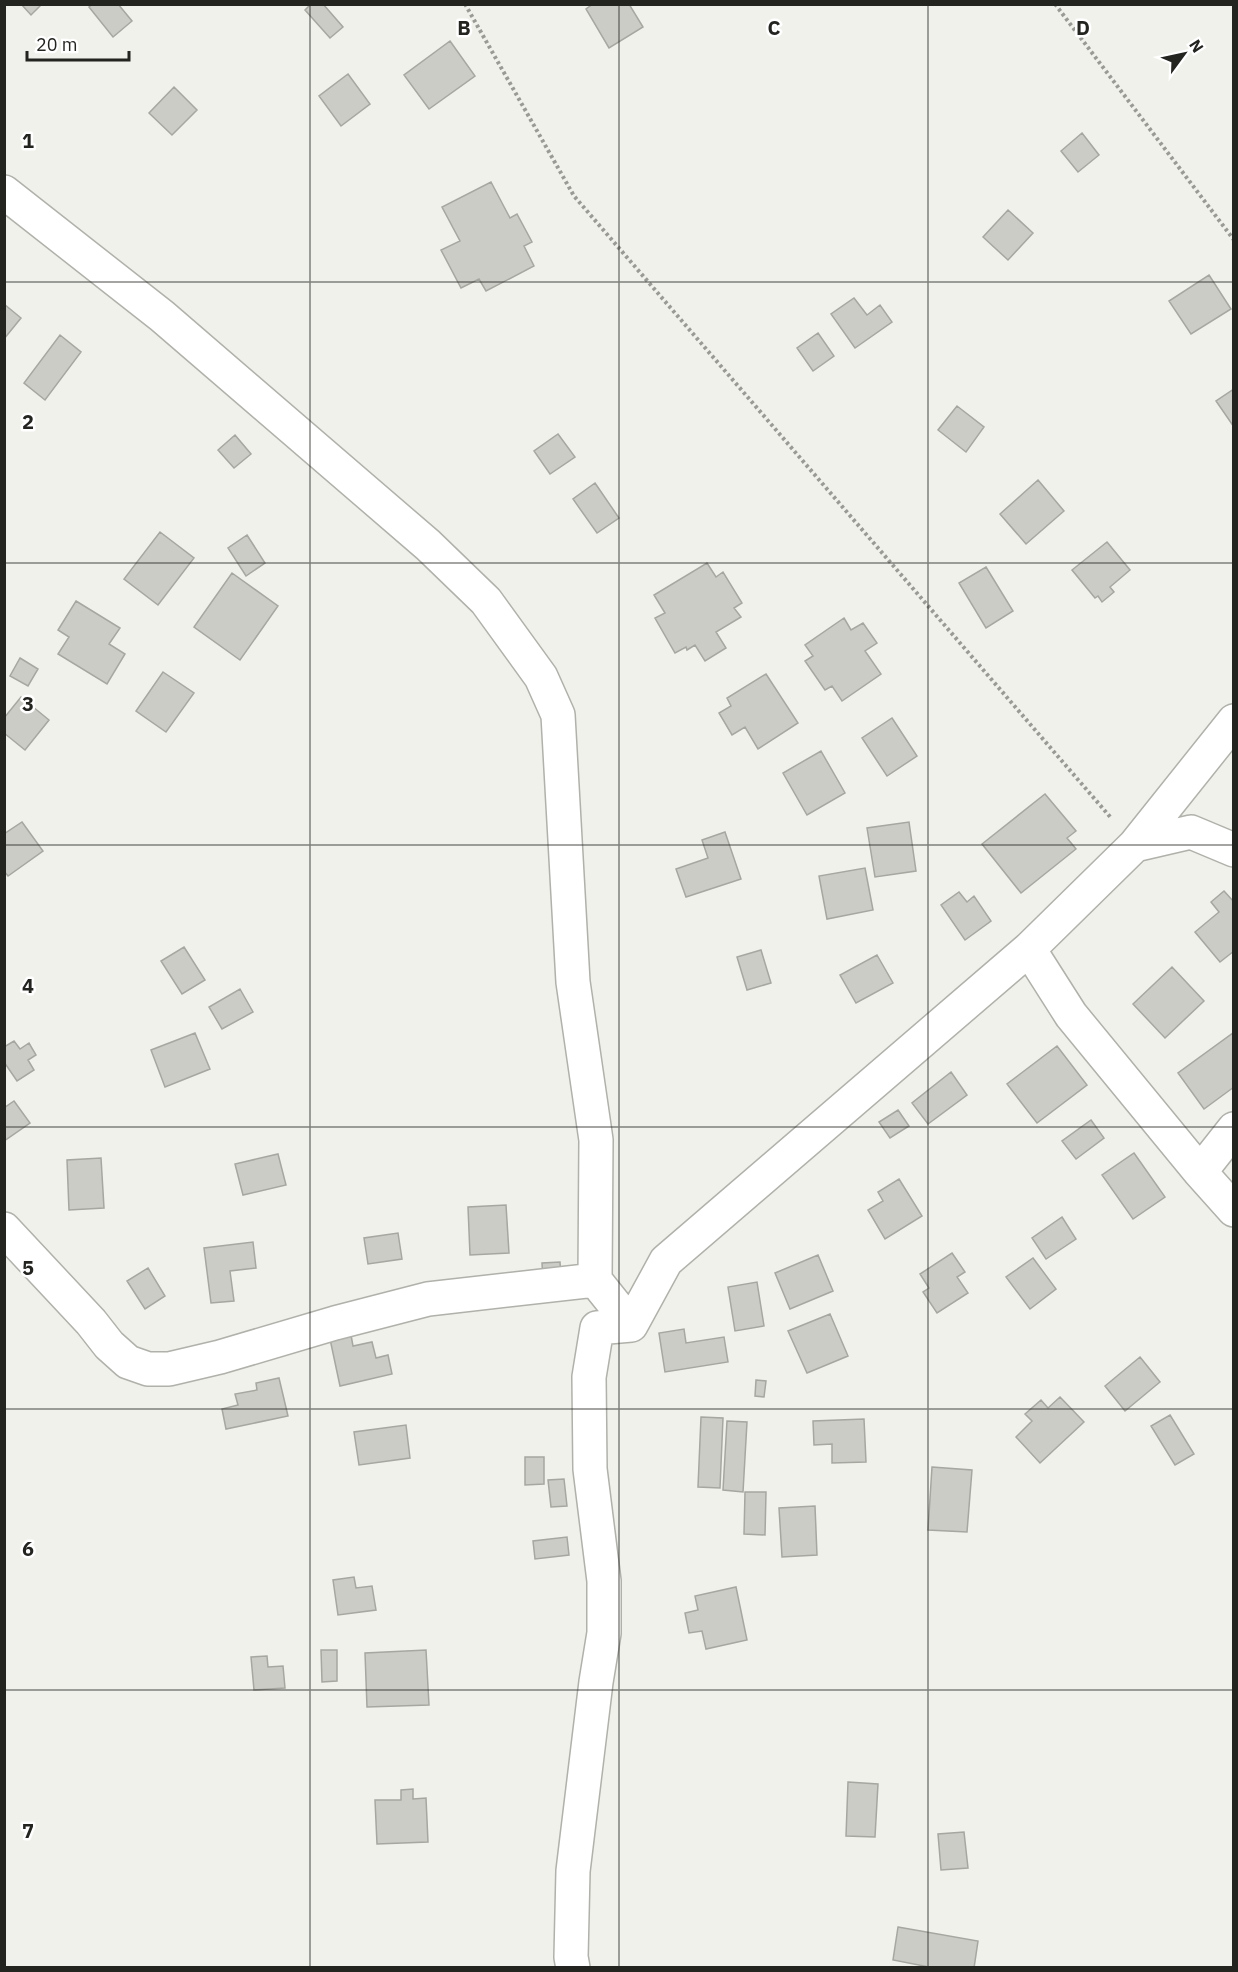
<svg xmlns="http://www.w3.org/2000/svg" width="1238" height="1972" viewBox="0 0 1238 1972" font-family="'IBM Plex Sans',sans-serif">
	<rect width="100%" height="100%" fill="#eff1ea"/>
	<path fill="#cbccc5" stroke="#a6a7a0" stroke-width="1.5" d="M 21,4 L 42,4 L 31,15 Z
		M 92,4 L 118,4 L 132,21 L 113,37 L 89,7 Z
		M 311,4 L 323,4 L 343,27 L 330,38 L 305,10 Z
		M 593,4 L 629,4 L 643,27 L 609,48 L 586,9 Z
		M 450,41 L 475,76 L 429,109 L 404,75 Z
		M 348,74 L 370,104 L 341,126 L 319,96 Z
		M 174,87 L 197,110 L 172,135 L 149,113 Z
		M 1082,133 L 1099,155 L 1078,172 L 1061,151 Z
		M 491,182 L 510,218 L 517,214 L 532,242 L 524,246 L 534,266 L 486,291 L 479,279 L 461,288 L 441,250 L 460,241 L 442,207 Z
		M 1008,210 L 1033,233 L 1008,260 L 983,237 Z
		M 1209,275 L 1231,309 L 1191,334 L 1169,301 Z
		M 854,298 L 867,315 L 880,305 L 892,322 L 855,348 L 831,314 Z
		M 4,304 L 21,318 L 4,339 Z
		M 818,333 L 834,356 L 813,371 L 797,348 Z
		M 60,335 L 81,352 L 45,400 L 24,383 Z
		M 1234,389 L 1234,427 L 1216,401 Z
		M 957,406 L 984,427 L 966,452 L 938,430 Z
		M 558,434 L 575,457 L 550,474 L 534,451 Z
		M 235,435 L 251,454 L 234,468 L 218,450 Z
		M 1038,480 L 1064,511 L 1026,544 L 1000,514 Z
		M 595,483 L 619,518 L 597,533 L 573,499 Z
		M 160,532 L 194,558 L 158,605 L 124,579 Z
		M 247,535 L 265,563 L 246,576 L 228,548 Z
		M 1107,542 L 1130,570 L 1110,587 L 1114,592 L 1102,602 L 1098,596 L 1095,598 L 1072,570 Z
		M 707,563 L 716,577 L 723,572 L 742,603 L 734,608 L 741,617 L 716,632 L 726,648 L 705,661 L 695,645 L 687,650 L 686,647 L 675,653 L 655,618 L 665,613 L 654,595 Z
		M 986,567 L 1013,611 L 986,628 L 959,583 Z
		M 232,573 L 278,606 L 240,660 L 194,627 Z
		M 76,601 L 120,628 L 109,644 L 125,654 L 107,684 L 58,654 L 69,637 L 58,630 Z
		M 844,618 L 851,630 L 863,623 L 877,643 L 865,651 L 881,674 L 842,701 L 832,686 L 825,690 L 805,661 L 813,656 L 805,645 Z
		M 20,658 L 38,669 L 28,686 L 10,676 Z
		M 163,672 L 194,693 L 166,732 L 136,711 Z
		M 766,674 L 798,723 L 758,749 L 745,727 L 732,735 L 719,713 L 731,706 L 727,698 Z
		M 21,697 L 49,720 L 25,750 L 4,733 L 4,718 Z
		M 892,718 L 917,756 L 887,776 L 862,738 Z
		M 821,751 L 845,793 L 807,815 L 783,773 Z
		M 1045,794 L 1076,831 L 1067,838 L 1076,849 L 1021,893 L 982,844 Z
		M 22,822 L 43,851 L 8,876 L 4,871 L 4,834 Z
		M 909,822 L 916,871 L 875,877 L 867,828 Z
		M 725,832 L 741,879 L 686,897 L 676,869 L 708,858 L 702,840 Z
		M 865,868 L 873,910 L 827,919 L 819,876 Z
		M 1224,891 L 1234,902 L 1234,951 L 1220,962 L 1195,932 L 1219,912 L 1211,902 Z
		M 959,892 L 967,902 L 974,896 L 991,921 L 965,940 L 941,905 Z
		M 184,947 L 205,980 L 182,994 L 161,961 Z
		M 761,950 L 771,983 L 747,990 L 737,957 Z
		M 877,955 L 893,983 L 856,1003 L 840,975 Z
		M 1172,967 L 1204,1001 L 1165,1038 L 1133,1004 Z
		M 240,989 L 253,1012 L 222,1029 L 209,1007 Z
		M 195,1033 L 210,1069 L 165,1087 L 151,1050 Z
		M 1233,1033 L 1234,1087 L 1204,1109 L 1178,1073 Z
		M 14,1041 L 20,1049 L 29,1043 L 36,1055 L 28,1060 L 34,1070 L 17,1081 L 4,1062 L 4,1047 Z
		M 1057,1046 L 1087,1085 L 1037,1123 L 1007,1084 Z
		M 951,1072 L 967,1095 L 928,1124 L 912,1103 Z
		M 14,1101 L 30,1123 L 4,1141 L 4,1108 Z
		M 898,1110 L 909,1126 L 890,1138 L 879,1122 Z
		M 1091,1120 L 1104,1138 L 1076,1159 L 1062,1141 Z
		M 1134,1153 L 1165,1197 L 1133,1219 L 1102,1175 Z
		M 278,1154 L 286,1185 L 243,1195 L 235,1164 Z
		M 101,1158 L 104,1208 L 69,1210 L 67,1160 Z
		M 899,1179 L 922,1216 L 885,1239 L 868,1210 L 883,1201 L 878,1192 Z
		M 506,1205 L 509,1253 L 470,1255 L 468,1207 Z
		M 1062,1217 L 1076,1239 L 1046,1259 L 1032,1238 Z
		M 398,1233 L 402,1259 L 368,1264 L 364,1238 Z
		M 253,1242 L 256,1268 L 230,1271 L 234,1301 L 211,1303 L 204,1248 Z
		M 952,1253 L 965,1272 L 957,1277 L 968,1293 L 937,1313 L 923,1292 L 929,1288 L 920,1274 Z
		M 818,1255 L 833,1291 L 790,1309 L 775,1273 Z
		M 1033,1258 L 1056,1289 L 1030,1309 L 1006,1277 Z
		M 560,1262 L 561,1278 L 543,1280 L 542,1263 Z
		M 148,1268 L 165,1296 L 145,1309 L 127,1281 Z
		M 757,1282 L 764,1326 L 735,1331 L 728,1287 Z
		M 830,1314 L 848,1356 L 807,1373 L 788,1331 Z
		M 684,1329 L 686,1343 L 724,1337 L 728,1362 L 665,1372 L 659,1333 Z
		M 351,1335 L 353,1346 L 372,1342 L 376,1358 L 388,1355 L 392,1374 L 340,1386 L 330,1339 Z
		M 1140,1357 L 1160,1382 L 1125,1411 L 1105,1386 Z
		M 279,1378 L 288,1416 L 226,1429 L 222,1409 L 238,1405 L 235,1394 L 257,1390 L 256,1383 Z
		M 756,1380 L 766,1381 L 764,1397 L 755,1396 Z
		M 1060,1397 L 1084,1422 L 1040,1463 L 1016,1437 L 1032,1421 L 1025,1414 L 1041,1400 L 1048,1408 Z
		M 1170,1415 L 1194,1454 L 1175,1465 L 1151,1426 Z
		M 701,1417 L 723,1418 L 720,1488 L 698,1487 Z
		M 864,1419 L 866,1462 L 832,1463 L 832,1444 L 814,1445 L 813,1421 Z
		M 727,1421 L 747,1422 L 743,1492 L 723,1490 Z
		M 406,1425 L 410,1458 L 359,1465 L 354,1432 Z
		M 525,1457 L 544,1457 L 544,1484 L 525,1485 Z
		M 932,1467 L 972,1470 L 967,1532 L 928,1530 Z
		M 564,1479 L 567,1506 L 551,1507 L 548,1480 Z
		M 745,1492 L 766,1492 L 765,1535 L 744,1534 Z
		M 815,1506 L 817,1555 L 782,1557 L 779,1508 Z
		M 567,1537 L 569,1555 L 535,1559 L 533,1541 Z
		M 354,1577 L 356,1588 L 372,1586 L 376,1610 L 338,1615 L 333,1580 Z
		M 736,1587 L 747,1640 L 706,1649 L 702,1631 L 689,1633 L 685,1613 L 698,1610 L 695,1596 Z
		M 321,1650 L 337,1650 L 337,1681 L 322,1682 Z
		M 426,1650 L 429,1705 L 367,1707 L 365,1653 Z
		M 267,1656 L 268,1667 L 283,1666 L 285,1688 L 254,1690 L 251,1657 Z
		M 848,1782 L 878,1784 L 875,1837 L 846,1836 Z
		M 413,1789 L 413,1799 L 426,1798 L 428,1842 L 377,1844 L 375,1800 L 401,1800 L 401,1790 Z
		M 964,1832 L 968,1868 L 941,1870 L 938,1834 Z
		M 898,1927 L 978,1941 L 974,1968 L 934,1968 L 893,1960 Z"/>
	<g fill="none" stroke-linecap="round" stroke-linejoin="round">
		<g stroke="#b0b1aa" stroke-width="36">
			<path id="street" d="M 4,192 L 162,316 L 428,545 L 486,601 L 541,677 L 558,715 L 573,982 L 596,1140 L 595,1280 L 631,1325
				M 1135,845 L 1191,832 L 1234,850
				M 1029,949 L 1071,1015 L 1200,1172 L 1234,1210
				M 1200,1172 L 1234,1129
				M 4,1229 L 91,1322 L 109,1345 L 128,1362 L 148,1369 L 169,1369 L 220,1357 L 335,1323 L 428,1299 L 595,1280
				M 631,1325 L 666,1261 L 1029,949 L 1135,845 L 1234,721
				M 573,1968 L 571,1957 L 573,1871 L 596,1682 L 604,1633 L 604,1581 L 590,1469 L 589,1377 L 597,1328 L 631,1325"/>
		</g>
		<path stroke="#999a95" stroke-width="4" stroke-dasharray="3 3" stroke-linecap="butt" d="M 465,4 L 574,196 L 1112,819
			M 1055,4 L 1234,240"/>
		<use href="#street" stroke="#fff" stroke-width="33"/>
	</g>
	<path fill="none" stroke="#232320" stroke-width="1.5" stroke-opacity="0.55" d="M 310,4 L 310,1968M 619,4 L 619,1968M 928,4 L 928,1968M 4,282 L 1234,282M 4,563 L 1234,563M 4,845 L 1234,845M 4,1127 L 1234,1127M 4,1409 L 1234,1409M 4,1690 L 1234,1690"/>
	<g font-size="20" text-anchor="middle" font-weight="bold" fill="#232320" stroke="#fff" stroke-width="5" stroke-linejoin="round" paint-order="stroke">
		<text x="464" y="35">B</text>
		<text x="774" y="35">C</text>
		<text x="1083" y="35">D</text>
		<text x="28" y="148">1</text>
		<text x="28" y="429">2</text>
		<text x="28" y="711">3</text>
		<text x="28" y="993">4</text>
		<text x="28" y="1275">5</text>
		<text x="28" y="1556">6</text>
		<text x="28" y="1838">7</text>
	</g>
	<rect width="1238" height="1972" fill="none" stroke="#232320" stroke-width="12"/>
	<g transform="translate(1184 54) rotate(57)" stroke="#ffffff" stroke-width="4.5" paint-order="stroke">
	<path d="M0-4.5L10 22L0 15L-10 22Z" fill="#232320"/>
	<text y="-9" font-size="16" font-weight="bold" text-anchor="middle" fill="#232320">N</text>
	</g>
	<path d="M27 51v9h102v-9" fill="none" stroke="#232320" stroke-width="3"/>
	<text x="36" y="51" font-size="18" fill="#232320" stroke="#ffffff" stroke-width="4.5" paint-order="stroke">20 m</text>
</svg>
